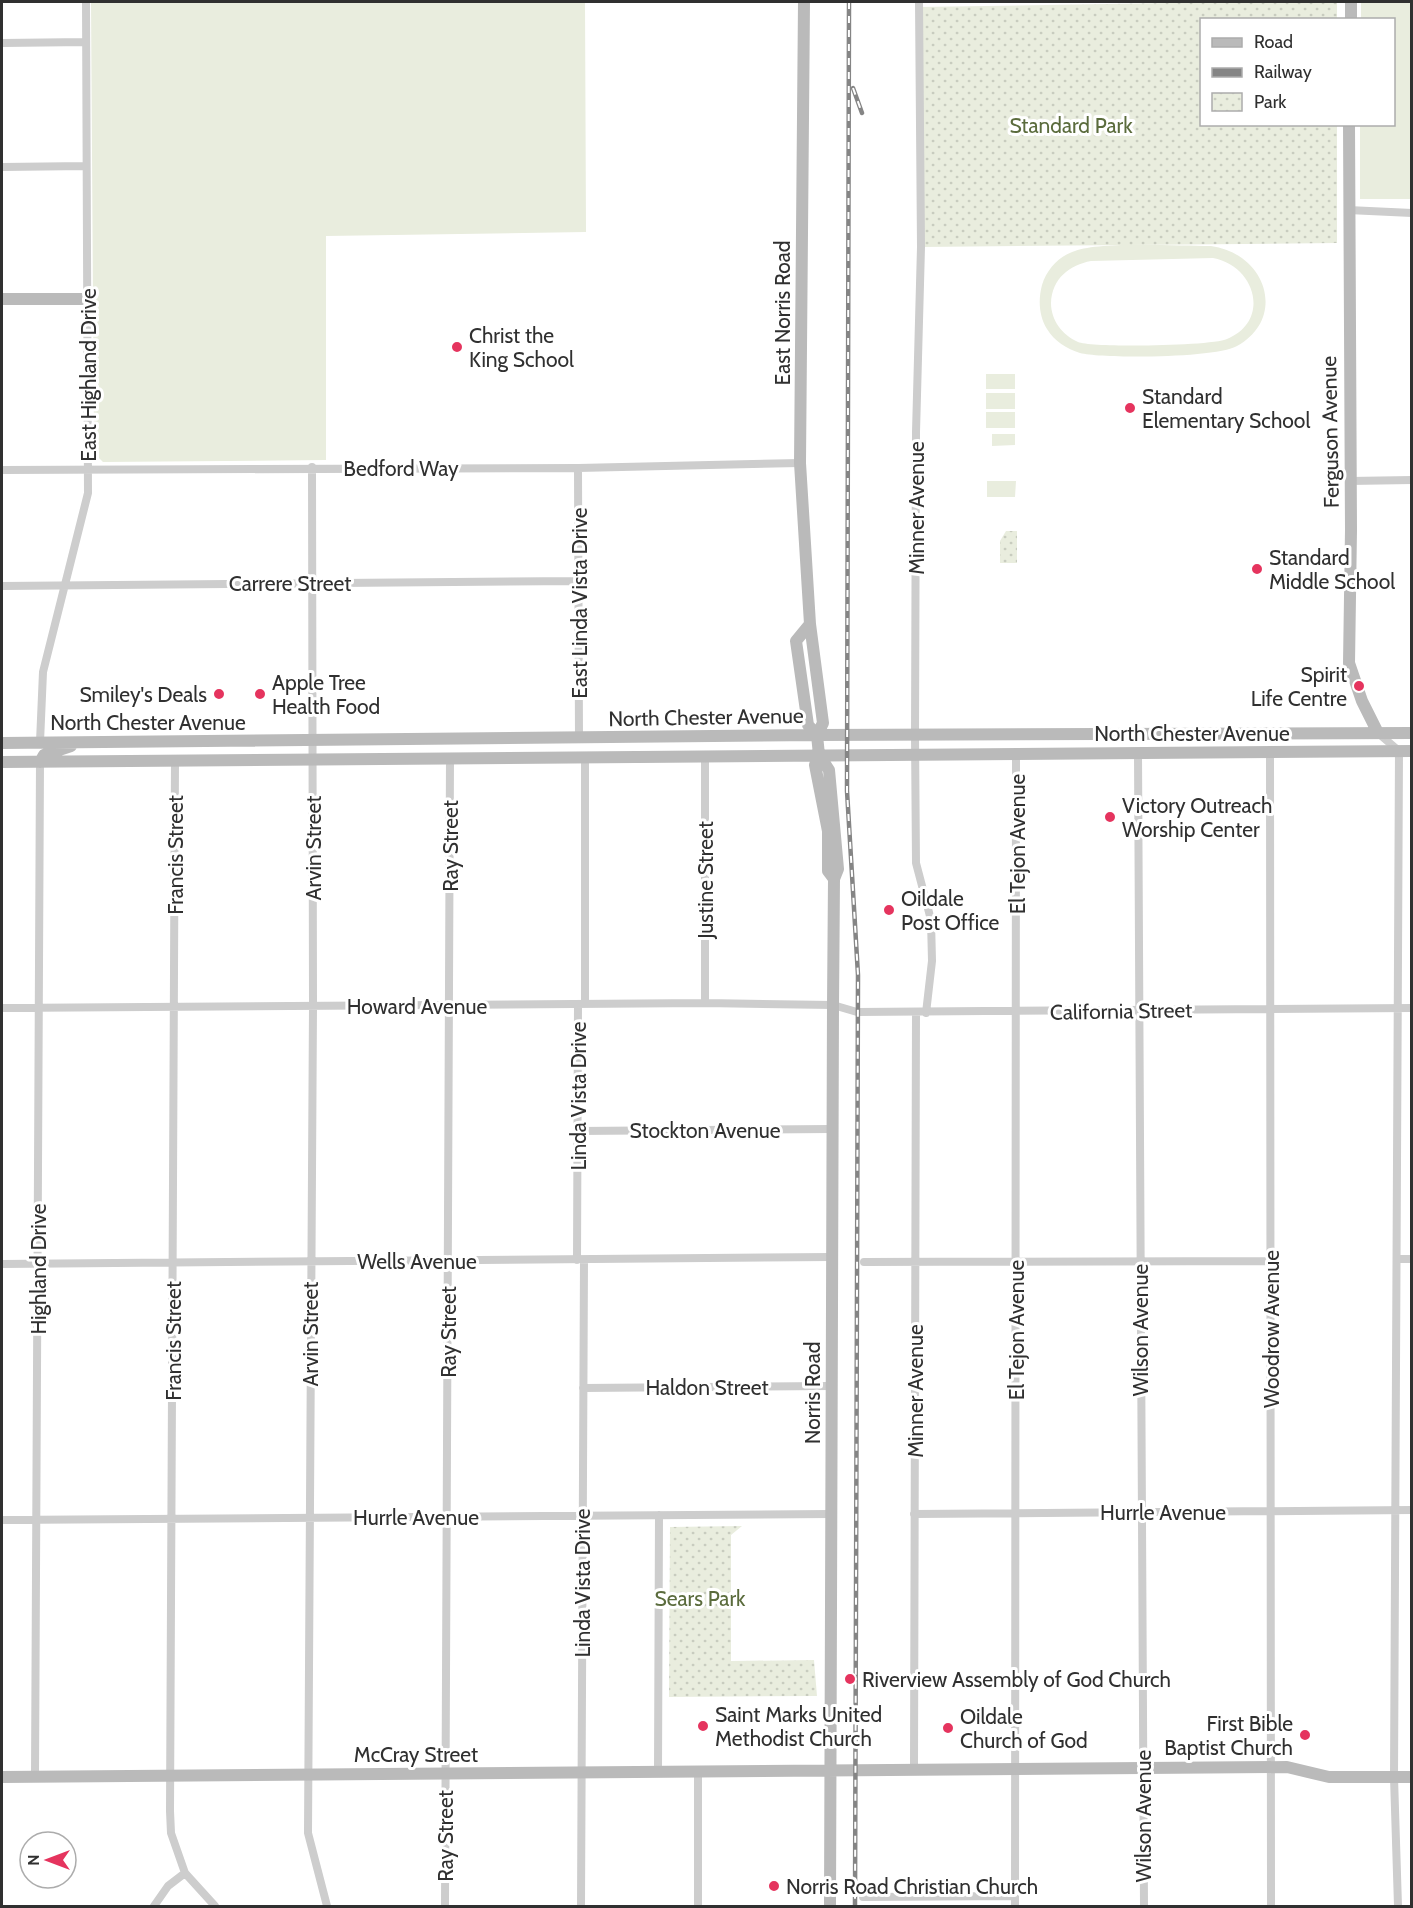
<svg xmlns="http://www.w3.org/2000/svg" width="1413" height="1908" viewBox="0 0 1413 1908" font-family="Cabin,sans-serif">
	<defs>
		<pattern id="park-dots" width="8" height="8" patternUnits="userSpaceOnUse" patternTransform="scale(1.5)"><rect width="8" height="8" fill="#e9edde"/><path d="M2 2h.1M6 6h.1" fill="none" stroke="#c8ccbf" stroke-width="1.8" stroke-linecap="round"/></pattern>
	</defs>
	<rect width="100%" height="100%" fill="#fff"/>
	<path fill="#e9edde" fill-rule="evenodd" d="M 91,2 L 585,2 L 586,232 L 326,236 L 326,460 L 103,462 L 94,453 Z
		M 1361,2 L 1411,2 L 1411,199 L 1360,199 L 1360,125 L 1394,124 L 1394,20 L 1361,19 Z
		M 1211,246 C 1267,254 1287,318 1237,346 C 1217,358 1104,359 1080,353 C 1067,349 1054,341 1047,329 C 1039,316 1038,300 1042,285 C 1047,269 1059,256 1075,251 C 1102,241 1179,246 1211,246 ZM 1213,258 C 1256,266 1271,321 1227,339 C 1212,346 1092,348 1078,342 C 1062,335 1051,320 1051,303 C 1052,278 1070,265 1091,261 Z
		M 986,374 L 1015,374 L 1015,389 L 986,389 Z
		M 986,393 L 1015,393 L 1015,409 L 986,409 Z
		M 986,412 L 1015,412 L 1015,428 L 986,428 Z
		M 992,434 L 1015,434 L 1015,445 L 992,446 Z
		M 987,481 L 1016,481 L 1015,497 L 987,497 Z"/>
	<path fill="url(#park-dots)" d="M 1228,2 L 1337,2 L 1337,19 L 1202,20 L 1202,124 L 1337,125 L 1337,243 L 924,247 L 918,7 Z
		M 1006,531 L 1017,531 L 1017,563 L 1000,563 L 1000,541 Z
		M 742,1526 L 731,1535 L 731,1661 L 814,1660 L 817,1696 L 669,1697 L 670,1527 Z"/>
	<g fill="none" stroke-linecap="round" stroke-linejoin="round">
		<path stroke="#cdcdcd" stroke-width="8" d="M 919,2 L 921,247 L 916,432 L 915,736 L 916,863 L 931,920 L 932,961 L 926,1013
			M 2,43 L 86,42
			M 2,167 L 86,166
			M 1348,210 L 1412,213
			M 312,467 L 313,1006 L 308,1833 L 327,1906
			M 578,468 L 579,738
			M 2,470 L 578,468 L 800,463
			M 1349,481 L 1412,480
			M 2,586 L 579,581
			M 1378,733 L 1399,751 L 1394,1777 L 1398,1906
			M 40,742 L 43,672 L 88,493 L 86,2
			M 1270,752 L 1271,1906
			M 1138,753 L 1144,1906
			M 705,757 L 705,1003
			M 585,758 L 585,1004
			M 2,1008 L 705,1003 L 833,1005 L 857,1012 L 1412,1008
			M 578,1131 L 832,1129
			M 1397,1259 L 1412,1259
			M 577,1260 L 578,1004
			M 864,1262 L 1271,1261
			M 2,1264 L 832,1257
			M 583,1388 L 831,1386
			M 914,1514 L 1412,1510
			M 2,1520 L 831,1514
			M 914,1769 L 916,1013
			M 658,1771 L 659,1515
			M 35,1776 L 40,762
			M 185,1873 L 215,1906
			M 863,1897 L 1015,1896
			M 154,1906 L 168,1886 L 185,1873 L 171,1833 L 170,1811 L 175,761
			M 445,1906 L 450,758
			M 581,1906 L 584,1260
			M 698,1906 L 698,1771
			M 1015,1906 L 1016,754"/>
		<path stroke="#bababa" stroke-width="12" d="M 804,2 L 800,463 L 810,624 L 823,723 L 817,735
			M 1351,20 L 1351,2
			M 1349,124 L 1351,530 L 1349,663 L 1362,701 L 1378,733
			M 2,299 L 87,299
			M 810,624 L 796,641 L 808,725 L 817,735 L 819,755 L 829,770 L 838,869 L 834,879 L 833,1005 L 830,1906
			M 2,743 L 817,735 L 1412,733
			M 819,755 L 815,765 L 828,831 L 828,871 L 834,879
			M 2,762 L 1412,751
			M 40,762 L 44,755 L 71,746
			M 2,1777 L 1287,1767 L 1329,1777 L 1412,1777"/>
		<g stroke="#858585" stroke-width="4.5">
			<path id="rail" d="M 849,2 L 847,791 L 858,975 L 855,1906
				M 853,88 L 862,113"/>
		</g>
		<use href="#rail" stroke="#fff" stroke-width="2" stroke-dasharray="7" stroke-linecap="butt"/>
	</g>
	<g fill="#e5345e" stroke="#fff" stroke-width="2">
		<circle cx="457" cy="347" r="6"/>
		<circle cx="1130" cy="408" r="6"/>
		<circle cx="1257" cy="569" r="6"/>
		<circle cx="1359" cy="686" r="6"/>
		<circle cx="219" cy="694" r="6"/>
		<circle cx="260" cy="694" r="6"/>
		<circle cx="1110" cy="817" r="6"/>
		<circle cx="889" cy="910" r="6"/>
		<circle cx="850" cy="1679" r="6"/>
		<circle cx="703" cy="1726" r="6"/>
		<circle cx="948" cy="1728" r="6"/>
		<circle cx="1305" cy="1735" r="6"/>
		<circle cx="774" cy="1886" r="6"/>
	</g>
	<g text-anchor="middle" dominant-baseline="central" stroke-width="6" stroke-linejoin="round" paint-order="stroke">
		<g font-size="21" fill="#5b6c3d" stroke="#fff">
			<text x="1071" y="125">Standard Park</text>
			<text x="700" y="1598">Sears Park</text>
		</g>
		<g font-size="21" fill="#303030" stroke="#fff">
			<text transform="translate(782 313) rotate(-90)">East Norris Road</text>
			<text transform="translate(88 375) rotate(-90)">East Highland Drive</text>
			<text transform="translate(1330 432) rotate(-91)">Ferguson Avenue</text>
			<text x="401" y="468">Bedford Way</text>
			<text transform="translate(916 508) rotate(-90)">Minner Avenue</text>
			<text x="290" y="583">Carrere Street</text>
			<text transform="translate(579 603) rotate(-90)">East Linda Vista Drive</text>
			<text transform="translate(706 717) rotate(-1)">North Chester Avenue</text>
			<text x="148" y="722">North Chester Avenue</text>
			<text x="1192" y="733">North Chester Avenue</text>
			<text transform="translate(1017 844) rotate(-90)">El Tejon Avenue</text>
			<text transform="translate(450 846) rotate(-90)">Ray Street</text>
			<text transform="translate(313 848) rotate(-90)">Arvin Street</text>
			<text transform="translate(175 855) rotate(-90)">Francis Street</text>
			<text transform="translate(705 880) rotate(-90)">Justine Street</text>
			<text x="417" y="1006">Howard Avenue</text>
			<text transform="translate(1121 1011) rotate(-1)">California Street</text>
			<text transform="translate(578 1096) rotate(-90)">Linda Vista Drive</text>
			<text x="705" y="1130">Stockton Avenue</text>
			<text x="417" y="1261">Wells Avenue</text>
			<text transform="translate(38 1269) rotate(-90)">Highland Drive</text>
			<text transform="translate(1271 1329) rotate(-90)">Woodrow Avenue</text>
			<text transform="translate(1016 1330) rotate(-90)">El Tejon Avenue</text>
			<text transform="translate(1140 1330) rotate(-90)">Wilson Avenue</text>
			<text transform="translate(448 1332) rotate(-90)">Ray Street</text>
			<text transform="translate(310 1334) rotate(-90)">Arvin Street</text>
			<text transform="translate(173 1341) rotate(-90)">Francis Street</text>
			<text x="707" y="1387">Haldon Street</text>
			<text transform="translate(915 1391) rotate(-90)">Minner Avenue</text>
			<text transform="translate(812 1393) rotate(-90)">Norris Road</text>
			<text x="1163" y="1512">Hurrle Avenue</text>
			<text x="416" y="1517">Hurrle Avenue</text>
			<text transform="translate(582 1583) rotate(-90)">Linda Vista Drive</text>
			<text x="416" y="1754">McCray Street</text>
			<text transform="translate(1143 1816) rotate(-90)">Wilson Avenue</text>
			<text transform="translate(445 1836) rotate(-90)">Ray Street</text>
		</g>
		<g font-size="21" fill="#303030" stroke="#fff" text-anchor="start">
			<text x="469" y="335">Christ the<tspan x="469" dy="24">King School</tspan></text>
			<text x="1142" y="396">Standard<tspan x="1142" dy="24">Elementary School</tspan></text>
			<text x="1269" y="557">Standard<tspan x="1269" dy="24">Middle School</tspan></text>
			<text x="1347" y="674" text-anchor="end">Spirit<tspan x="1347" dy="24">Life Centre</tspan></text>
			<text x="272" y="682">Apple Tree<tspan x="272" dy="24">Health Food</tspan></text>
			<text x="207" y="694" text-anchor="end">Smiley's Deals</text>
			<text x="1122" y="805">Victory Outreach<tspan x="1122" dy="24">Worship Center</tspan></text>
			<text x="901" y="898">Oildale<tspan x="901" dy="24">Post Office</tspan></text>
			<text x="862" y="1679">Riverview Assembly of God Church</text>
			<text x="715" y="1714">Saint Marks United<tspan x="715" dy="24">Methodist Church</tspan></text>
			<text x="960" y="1716">Oildale<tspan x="960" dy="24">Church of God</tspan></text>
			<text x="1293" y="1723" text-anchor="end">First Bible<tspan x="1293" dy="24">Baptist Church</tspan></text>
			<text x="786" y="1886">Norris Road Christian Church</text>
		</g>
	</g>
	<rect width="1413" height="1908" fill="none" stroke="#303030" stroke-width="6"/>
	<rect x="1200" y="18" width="195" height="108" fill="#ffffff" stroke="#acacac" stroke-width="1.5"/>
	<rect x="1212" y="38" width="30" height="9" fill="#bababa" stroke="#acacac" stroke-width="1.5"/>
	<text x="1254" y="48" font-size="18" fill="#303030">Road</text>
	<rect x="1212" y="68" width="30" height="9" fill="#858585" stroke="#acacac" stroke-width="1.5"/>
	<text x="1254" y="78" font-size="18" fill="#303030">Railway</text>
	<rect x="1212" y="93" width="30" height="18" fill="url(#park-dots)" stroke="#acacac" stroke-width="1.5"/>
	<text x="1254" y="108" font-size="18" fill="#303030">Park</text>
	<g transform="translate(48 1860) rotate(270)"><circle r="28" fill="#ffffff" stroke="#acacac" stroke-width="1.5"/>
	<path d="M0-4.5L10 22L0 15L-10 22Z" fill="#e5345e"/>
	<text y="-9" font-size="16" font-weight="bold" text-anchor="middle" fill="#303030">N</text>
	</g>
</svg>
